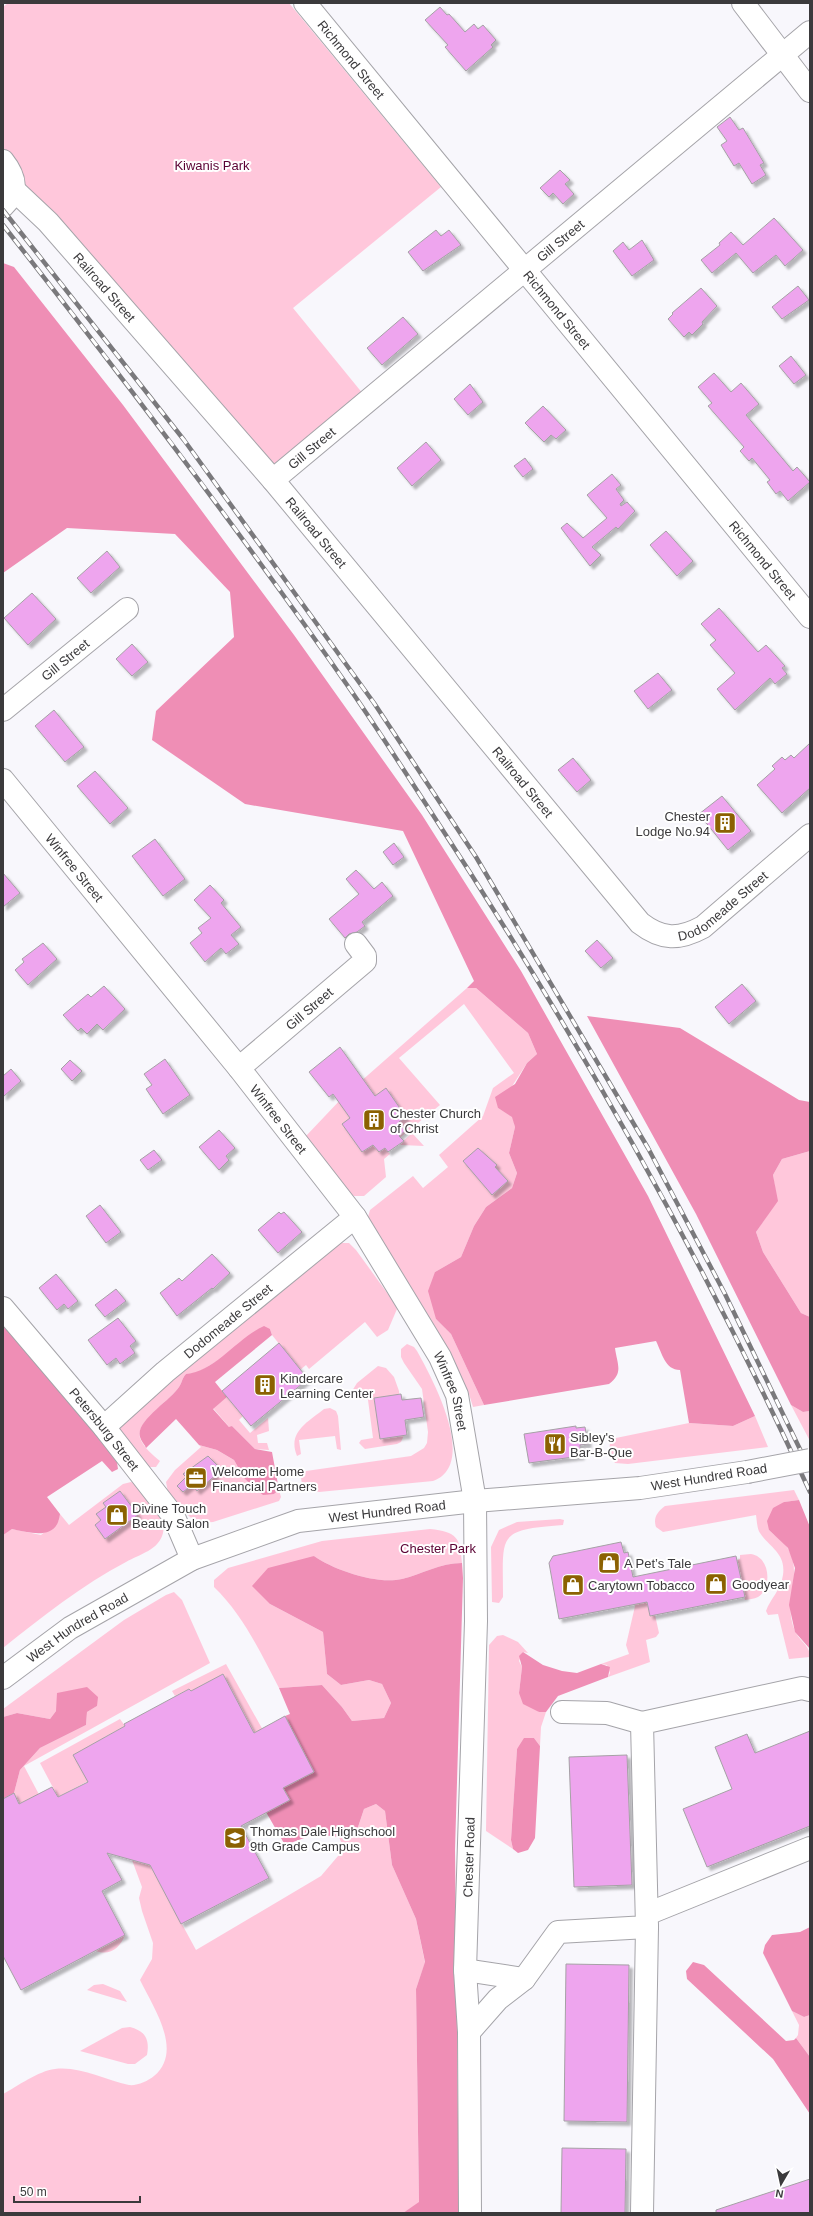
<svg xmlns="http://www.w3.org/2000/svg" width="813" height="2216" viewBox="0 0 813 2216" font-family="Arial,sans-serif">
	<defs>
		<filter id="shadow"><feDropShadow dx="3.5" dy="3.5" stdDeviation="1" flood-color="#0004"/></filter>
	</defs>
	<rect width="100%" height="100%" fill="#f8f7fc"/>
	<path fill="#ffc7db" d="M 8,3 L 289,3 L 441,187 L 293,308 L 368,400 L 280,475 L 3,173 L 3,7 Z
		M 467,988 L 476,988 L 528,1033 L 537,1054 L 527,1063 L 498,1108 L 513,1117 L 515,1127 L 509,1153 L 517,1173 L 512,1188 L 486,1207 L 474,1226 L 461,1257 L 435,1272 L 436,1319 L 451,1334 L 484,1405 L 473,1407 L 469,1394 L 437,1330 L 368,1217 L 370,1210 L 413,1176 L 423,1188 L 448,1167 L 439,1155 L 483,1116 L 493,1088 L 514,1073 L 464,1004 L 399,1058 L 440,1105 L 386,1149 L 390,1154 L 384,1159 L 386,1177 L 364,1196 L 354,1196 L 349,1193 L 306,1136 L 343,1097 Z
		M 412,1133 L 424,1146 L 401,1145 L 400,1144 Z
		M 810,1151 L 810,1317 L 801,1313 L 763,1252 L 756,1232 L 777,1201 L 773,1175 L 782,1159 Z
		M 342,1243 L 349,1243 L 356,1250 L 393,1301 L 397,1309 L 388,1330 L 377,1337 L 365,1322 L 309,1369 L 306,1365 L 300,1370 L 272,1335 L 270,1329 L 197,1373 L 186,1374 C 182,1378 182,1383 179,1387 C 171,1400 135,1421 140,1438 C 143,1447 153,1455 160,1461 L 156,1467 L 148,1467 L 129,1447 L 116,1423 L 336,1245 Z
		M 407,1344 L 414,1347 L 417,1351 C 432,1378 479,1464 433,1481 L 319,1492 C 309,1489 298,1486 302,1474 L 306,1471 L 411,1456 L 424,1448 L 427,1443 L 428,1432 L 422,1389 L 404,1363 L 401,1357 L 401,1349 Z
		M 378,1366 L 386,1368 L 394,1377 L 399,1391 L 404,1435 L 401,1442 L 397,1444 L 365,1449 L 359,1443 L 361,1440 L 373,1438 L 368,1400 L 356,1399 L 352,1391 L 357,1383 Z
		M 227,1397 L 243,1416 L 239,1420 L 250,1433 L 268,1418 L 269,1431 L 257,1435 L 258,1443 L 267,1443 L 269,1450 L 255,1449 L 232,1426 L 230,1428 L 213,1408 Z
		M 791,1405 L 803,1412 L 810,1411 L 810,1441 Z
		M 330,1408 L 336,1411 L 338,1416 L 341,1450 L 337,1449 L 335,1436 L 299,1440 L 301,1454 L 297,1456 C 287,1432 308,1422 324,1409 Z
		M 755,1416 L 768,1447 L 628,1464 L 615,1463 C 610,1456 608,1448 611,1439 L 689,1423 L 733,1426 Z
		M 199,1445 L 217,1450 L 234,1460 L 244,1478 L 274,1494 L 279,1490 L 281,1497 L 279,1501 L 213,1522 L 200,1523 L 190,1517 L 177,1504 L 168,1492 L 166,1482 L 175,1470 L 201,1447 Z
		M 131,1482 L 136,1484 C 147,1497 167,1514 163,1533 C 159,1550 140,1554 126,1562 C 82,1585 42,1617 3,1648 L 3,1534 L 12,1529 L 41,1535 L 59,1520 L 60,1514 L 69,1525 L 123,1484 Z
		M 794,1490 L 799,1500 L 784,1502 L 769,1530 C 775,1536 785,1543 789,1550 C 803,1578 782,1601 795,1631 C 800,1642 810,1645 810,1657 L 789,1659 L 778,1614 L 768,1615 L 766,1611 C 770,1599 781,1590 783,1575 C 786,1553 770,1548 760,1533 C 757,1529 757,1521 756,1515 L 663,1532 L 656,1527 C 653,1518 657,1512 665,1506 Z
		M 560,1519 L 564,1520 L 563,1525 C 496,1530 503,1534 503,1597 L 499,1603 L 492,1602 L 491,1547 L 499,1530 L 517,1522 Z
		M 430,1529 C 457,1532 460,1537 462,1563 C 440,1563 422,1574 402,1579 C 377,1585 334,1570 314,1556 L 270,1604 L 323,1632 L 327,1674 L 341,1685 L 369,1680 L 382,1684 L 391,1703 L 384,1718 L 352,1721 L 342,1707 L 322,1685 L 279,1688 C 261,1653 243,1615 214,1587 L 214,1580 L 228,1568 L 322,1541 Z
		M 751,1554 C 771,1557 772,1589 758,1597 C 754,1599 749,1599 745,1600 L 737,1560 L 740,1559 L 740,1555 Z
		M 642,1576 L 650,1616 L 655,1615 L 659,1633 L 656,1637 L 646,1640 L 650,1662 L 608,1677 L 610,1673 L 607,1665 L 601,1664 L 629,1654 L 626,1645 Z
		M 174,1592 L 182,1600 L 210,1663 L 24,1766 L 44,1804 L 25,1814 L 14,1793 L 20,1770 L 40,1748 L 86,1725 L 87,1712 L 97,1706 L 56,1711 L 50,1719 L 17,1713 L 3,1717 L 3,1709 L 124,1620 L 166,1595 Z
		M 503,1635 L 518,1642 L 528,1653 L 523,1652 L 519,1661 L 522,1667 L 519,1693 L 539,1712 L 546,1712 L 541,1727 L 540,1746 L 534,1738 L 517,1749 L 511,1840 L 513,1849 L 486,1831 L 489,1645 L 497,1636 Z
		M 226,1664 L 264,1732 L 256,1736 L 223,1674 L 192,1695 L 189,1689 L 175,1696 L 172,1691 Z
		M 120,1719 L 125,1726 L 105,1737 L 106,1739 L 74,1755 L 96,1777 L 58,1797 L 40,1763 Z
		M 376,1804 L 385,1811 L 392,1865 L 416,1919 L 425,1963 L 416,1989 L 419,2203 L 403,2213 L 3,2213 L 3,2094 C 18,2086 38,2071 55,2069 C 80,2066 105,2080 129,2085 C 137,2086 148,2081 154,2076 C 184,2051 153,2007 140,1980 L 152,1959 L 153,1943 L 142,1911 L 139,1898 L 142,1887 L 132,1860 L 150,1865 L 196,1950 L 321,1876 L 344,1849 L 339,1837 L 358,1827 L 364,1809 Z
		M 125,1935 C 120,1948 110,1956 96,1951 Z
		M 103,1984 L 120,1991 L 127,2002 L 87,1990 L 94,1985 Z
		M 792,2011 L 804,2017 L 810,2015 L 810,2057 L 796,2038 L 798,2035 L 799,2025 Z
		M 130,2027 C 145,2031 150,2039 147,2055 L 135,2064 L 128,2064 L 80,2051 L 122,2028 Z"/>
	<path fill="#ef8eb5" d="M 3,263 L 14,267 L 123,405 L 294,635 L 422,815 L 521,971 L 648,1196 L 755,1416 L 733,1426 L 689,1423 L 680,1370 C 665,1370 662,1353 656,1341 L 615,1348 C 617,1364 624,1373 609,1384 L 484,1405 L 451,1334 L 436,1319 L 428,1291 L 435,1272 L 461,1257 L 474,1226 L 486,1207 L 512,1188 L 517,1173 L 509,1153 L 515,1127 L 512,1117 L 498,1108 L 495,1097 L 515,1084 L 527,1063 L 537,1054 L 528,1033 L 476,988 L 467,988 L 474,981 L 403,831 L 245,804 L 152,740 L 156,711 L 234,637 L 230,592 L 175,534 L 67,528 L 3,573 Z
		M 587,1016 L 680,1028 L 799,1100 L 810,1102 L 810,1151 L 782,1159 L 773,1175 L 778,1201 L 756,1232 L 763,1252 L 801,1313 L 810,1317 L 810,1411 L 803,1412 L 791,1405 L 696,1214 Z
		M 3,1320 L 116,1456 L 118,1469 L 112,1472 L 102,1461 L 47,1497 L 60,1514 C 57,1541 31,1533 12,1529 L 3,1535 Z
		M 264,1326 L 270,1329 L 272,1335 L 215,1382 L 227,1397 L 213,1409 L 229,1427 L 232,1426 L 255,1449 L 272,1452 L 279,1490 L 274,1494 L 263,1495 L 244,1478 L 234,1460 L 217,1450 L 199,1445 L 176,1419 L 146,1448 C 145,1445 141,1441 140,1437 C 135,1421 171,1400 179,1387 C 182,1383 182,1378 186,1374 C 216,1371 237,1338 264,1326 Z
		M 799,1500 L 810,1527 L 810,1649 L 795,1632 L 789,1605 L 795,1568 L 788,1548 L 769,1530 L 767,1521 L 773,1508 L 784,1502 Z
		M 314,1556 C 334,1570 377,1585 402,1579 C 422,1574 440,1563 462,1563 L 463,1578 L 455,1850 L 459,2213 L 403,2213 L 419,2202 L 416,1989 L 425,1962 L 416,1919 L 392,1865 L 385,1811 L 376,1804 L 364,1809 L 358,1827 L 339,1837 L 315,1834 L 285,1845 L 266,1812 L 289,1800 L 283,1787 L 314,1772 L 285,1716 L 290,1714 L 279,1688 L 322,1685 L 342,1707 L 352,1721 L 384,1718 L 391,1703 L 382,1684 L 369,1680 L 341,1685 L 327,1674 L 323,1632 L 270,1604 L 252,1586 L 268,1568 Z
		M 523,1652 L 543,1665 L 562,1671 L 577,1673 L 601,1664 L 610,1667 L 608,1677 L 558,1696 L 546,1712 L 539,1712 L 523,1704 L 519,1693 L 522,1667 L 519,1656 Z
		M 87,1687 L 98,1697 L 97,1706 L 87,1712 L 86,1725 L 40,1748 L 20,1770 L 14,1793 L 3,1799 L 3,1717 L 17,1713 L 50,1719 L 56,1711 L 57,1693 Z
		M 524,1738 L 534,1738 L 540,1746 L 535,1838 L 528,1850 L 518,1853 L 513,1849 L 511,1840 L 517,1749 Z
		M 810,1927 L 810,2015 L 804,2017 L 792,2011 L 763,1953 L 765,1945 L 772,1935 L 800,1932 Z
		M 693,1962 L 704,1965 L 786,2041 L 794,2040 L 796,2038 L 810,2057 L 810,2114 L 773,2059 L 687,1979 L 686,1971 Z"/>
	<path fill="#eea5ee" stroke="#a5a1a5" filter="url(#shadow)" d="M 440,7 L 447,15 L 449,14 L 465,32 L 474,24 L 478,29 L 483,25 L 496,40 L 491,45 L 493,47 L 466,71 L 445,47 L 448,45 L 425,20 Z
		M 730,117 L 739,130 L 743,128 L 764,163 L 760,165 L 766,175 L 752,184 L 739,163 L 734,166 L 721,145 L 727,141 L 717,127 Z
		M 560,170 L 570,180 L 565,184 L 574,194 L 563,204 L 553,193 L 549,197 L 540,188 Z
		M 774,218 L 803,250 L 785,266 L 776,255 L 753,273 L 736,253 L 712,273 L 701,260 L 720,245 L 719,243 L 731,232 L 743,245 Z
		M 436,230 L 441,236 L 449,230 L 461,245 L 423,271 L 408,252 Z
		M 642,240 L 654,260 L 632,276 L 613,251 L 623,242 L 629,250 Z
		M 798,286 L 809,300 L 782,319 L 772,307 Z
		M 701,288 L 717,306 L 702,322 L 703,324 L 692,335 L 689,332 L 684,337 L 668,319 L 673,314 L 672,313 Z
		M 403,317 L 418,334 L 382,365 L 367,348 Z
		M 791,356 L 806,375 L 794,384 L 779,366 Z
		M 714,373 L 731,392 L 741,383 L 759,404 L 746,415 L 793,471 L 797,467 L 810,482 L 788,501 L 780,491 L 776,494 L 767,482 L 770,480 L 752,458 L 749,461 L 740,451 L 744,447 L 708,406 L 712,403 L 698,387 Z
		M 470,384 L 483,402 L 468,415 L 454,399 Z
		M 543,406 L 566,430 L 556,439 L 551,435 L 544,442 L 525,423 Z
		M 426,442 L 441,460 L 412,486 L 397,468 Z
		M 525,458 L 533,469 L 523,477 L 514,466 Z
		M 612,474 L 621,485 L 616,489 L 624,500 L 620,504 L 621,506 L 627,502 L 635,511 L 618,529 L 616,527 L 592,547 L 601,555 L 590,566 L 561,528 L 567,523 L 583,538 L 607,518 L 587,495 Z
		M 666,531 L 693,561 L 677,576 L 650,545 Z
		M 107,551 L 120,567 L 91,593 L 77,578 Z
		M 32,593 L 56,619 L 28,645 L 4,618 Z
		M 719,608 L 758,652 L 766,645 L 785,666 L 782,668 L 787,674 L 775,684 L 770,678 L 735,710 L 717,689 L 735,673 L 710,645 L 716,640 L 701,624 Z
		M 132,644 L 148,662 L 132,676 L 116,659 Z
		M 658,673 L 672,690 L 648,709 L 634,691 Z
		M 54,710 L 84,747 L 65,762 L 35,726 Z
		M 810,743 L 810,788 L 782,813 L 757,785 L 775,769 L 772,766 L 782,757 L 785,760 L 791,755 L 794,758 Z
		M 573,758 L 591,780 L 577,792 L 558,770 Z
		M 95,771 L 128,808 L 110,824 L 77,786 Z
		M 722,796 L 751,831 L 728,850 L 699,814 Z
		M 155,839 L 185,879 L 163,896 L 132,856 Z
		M 394,843 L 404,857 L 393,865 L 383,852 Z
		M 356,870 L 374,889 L 382,882 L 393,896 L 362,922 L 365,926 L 357,932 L 349,934 L 345,938 L 329,919 L 359,894 L 346,879 Z
		M 3,873 L 20,893 L 3,907 Z
		M 210,885 L 224,900 L 221,903 L 241,927 L 231,935 L 239,944 L 226,954 L 221,948 L 205,962 L 190,943 L 202,933 L 198,928 L 211,918 L 194,900 Z
		M 597,940 L 613,958 L 601,968 L 585,951 Z
		M 43,943 L 57,959 L 28,985 L 15,970 L 24,962 L 22,959 Z
		M 742,984 L 756,1001 L 729,1024 L 715,1007 Z
		M 104,986 L 125,1009 L 103,1030 L 97,1024 L 87,1034 L 81,1028 L 78,1031 L 63,1015 L 88,994 L 91,997 Z
		M 340,1047 L 375,1096 L 386,1088 L 406,1117 L 399,1122 L 405,1131 L 399,1136 L 404,1141 L 388,1152 L 385,1148 L 379,1152 L 373,1145 L 362,1152 L 342,1124 L 350,1118 L 333,1094 L 329,1097 L 309,1072 Z
		M 165,1059 L 190,1095 L 163,1114 L 146,1089 L 152,1085 L 144,1074 Z
		M 70,1060 L 82,1071 L 72,1081 L 61,1069 Z
		M 11,1069 L 21,1081 L 3,1097 L 3,1076 Z
		M 219,1130 L 235,1148 L 226,1156 L 229,1160 L 219,1170 L 199,1147 Z
		M 478,1148 L 497,1165 L 495,1167 L 508,1181 L 492,1195 L 463,1161 Z
		M 154,1150 L 162,1160 L 148,1170 L 140,1160 Z
		M 100,1205 L 121,1232 L 106,1243 L 86,1216 Z
		M 279,1212 L 281,1214 L 284,1212 L 302,1232 L 278,1253 L 258,1230 Z
		M 212,1254 L 230,1273 L 213,1289 L 212,1288 L 177,1316 L 160,1293 L 179,1278 L 182,1281 Z
		M 56,1274 L 78,1301 L 68,1309 L 64,1304 L 57,1310 L 39,1288 Z
		M 116,1289 L 126,1301 L 105,1317 L 95,1305 Z
		M 118,1318 L 136,1341 L 130,1346 L 135,1353 L 120,1364 L 116,1358 L 107,1365 L 88,1340 Z
		M 279,1343 L 308,1379 L 251,1426 L 222,1391 Z
		M 401,1394 L 402,1400 L 421,1398 L 424,1417 L 405,1420 L 407,1435 L 380,1439 L 374,1398 Z
		M 576,1426 L 576,1428 L 585,1427 L 588,1444 L 580,1445 L 581,1456 L 529,1463 L 524,1434 Z
		M 208,1456 L 218,1466 L 213,1470 L 216,1475 L 197,1491 L 192,1485 L 183,1492 L 177,1486 L 186,1477 L 183,1474 Z
		M 120,1491 L 138,1515 L 105,1539 L 95,1525 L 101,1520 L 96,1514 L 106,1507 L 103,1503 Z
		M 621,1542 L 624,1553 L 628,1552 L 633,1577 L 736,1556 L 745,1597 L 650,1616 L 647,1602 L 559,1619 L 549,1563 L 553,1556 Z
		M 223,1674 L 254,1733 L 285,1716 L 314,1772 L 283,1788 L 290,1800 L 241,1826 L 269,1878 L 181,1924 L 150,1865 L 107,1853 L 122,1880 L 102,1891 L 125,1935 L 21,1990 L 3,1956 L 3,1799 L 14,1793 L 19,1804 L 52,1787 L 58,1797 L 88,1782 L 73,1755 L 125,1726 L 124,1724 L 189,1689 L 191,1691 Z
		M 810,1731 L 810,1826 L 707,1867 L 683,1809 L 732,1789 L 715,1747 L 747,1734 L 755,1753 Z
		M 627,1755 L 632,1885 L 574,1887 L 569,1757 Z
		M 566,1964 L 629,1965 L 627,2122 L 564,2121 Z
		M 562,2148 L 626,2149 L 625,2213 L 561,2213 Z
		M 810,2179 L 810,2213 L 716,2213 L 716,2210 Z"/>
	<g fill="none" stroke-linecap="round" stroke-linejoin="round">
		<g stroke="#a5a4a9" stroke-width="24">
			<g id="minor">
				<path id="s1" d="M 305,3 L 810,617"/>
				<path d="M 743,3 L 810,91"/>
				<path d="M 3,161 C 15,176 19,191 3,206"/>
				<path id="s2" d="M 14,190 L 48,222 L 273,480 L 640,923 C 662,940 679,940 703,927 L 810,835"/>
				<path id="s3" d="M 273,480 L 810,32"/>
				<path id="s4" d="M 3,710 L 127,609"/>
				<path id="s5" d="M 3,780 L 239,1068 L 355,1217 L 440,1357 L 457,1395 L 475,1501"/>
				<path id="s6" d="M 239,1068 L 365,961 L 365,956 L 356,944"/>
				<path id="s7" d="M 3,1308 L 104,1427 L 174,1517 L 192,1559"/>
				<path id="s8" d="M 104,1427 L 165,1372 L 355,1217"/>
				<path d="M 562,1712 L 607,1713 L 642,1723"/>
				<path d="M 647,1914 L 810,1848"/>
				<path d="M 465,1970 L 524,1979"/>
				<path d="M 469,2032 L 498,1999 L 524,1979 L 558,1932 L 647,1927 L 642,1723 L 802,1688 L 810,1690"/>
				<path d="M 642,2213 L 647,1927"/>
			</g>
		</g>
		<g stroke="#a5a4a9" stroke-width="24">
			<g id="major">
				<path id="s9" d="M 3,1678 L 70,1628 L 192,1559 L 298,1521 L 475,1501 L 640,1488 L 747,1472"/>
				<path id="s10" d="M 470,2213 L 469,2032 L 465,1970 L 476,1621 L 475,1501"/>
			</g>
		</g>
		<use href="#minor" stroke="#fff" stroke-width="22"/>
		<use href="#major" stroke="#fff" stroke-width="22"/>
		<g stroke="#7a797c" stroke-width="4.5">
			<path id="rail" d="M 3,210 L 184,440 L 374,703 L 476,857 L 648,1148 L 725,1294 L 810,1470
				M 3,225 C 123,378 241,532 352,692 C 379,731 405,772 431,812 C 573,1029 702,1256 810,1492"/>
		</g>
		<use href="#rail" stroke="#fff" stroke-width="3" stroke-dasharray="9" stroke-linecap="butt"/>
		<g stroke="#a5a4a9" stroke-width="24" stroke-linecap="butt">
			<path id="major-bridge" d="M 747,1472 L 810,1460"/>
		</g>
		<use href="#major-bridge" stroke="#fff" stroke-width="22"/>
	</g>
	<defs>
		<g id="building-square" transform="scale(1.15)"><rect x="-9" y="-9" width="18" height="18" rx="4" fill="#8b6102" stroke="#fff"/><path d="M-4-6H4V6H1V3H-1V6H-4ZM-2.5-4.3h1.7v1.8h-1.7ZM.8-4.3h1.7v1.8H.8ZM-2.5-1h1.7V.8h-1.7ZM.8-1h1.7V.8H.8Z" fill="#fff"/></g>
		<g id="restaurant-square" transform="scale(1.15)"><rect x="-9" y="-9" width="18" height="18" rx="4" fill="#8b6102" stroke="#fff"/><path d="M-5-6h1v4h1v-4h1v4h1v-4h1v5L-1.5 .5V6h-2V.5L-5-1ZM5-6V6H3V1.5H1.5Q1.5-4 5-6Z" fill="#fff"/></g>
		<g id="office-square" transform="scale(1.15)"><rect x="-9" y="-9" width="18" height="18" rx="4" fill="#8b6102" stroke="#fff"/><path d="M-6-3h4V-5.5h4V-3h4V5H-6ZM-1-4.5V-3h2v-1.5ZM-6 0V1H6V0Z" fill="#fff"/></g>
		<g id="shop-square" transform="scale(1.15)"><rect x="-9" y="-9" width="18" height="18" rx="4" fill="#8b6102" stroke="#fff"/><path d="M-5-2.5h2.3a2.7 3.5 0 0 1 5.4 0H5L5.5 6h-11ZM-1.5-2.5h3a1.5 2.3 0 0 0-3 0Z" fill="#fff"/></g>
		<g id="school-square" transform="scale(1.15)"><rect x="-9" y="-9" width="18" height="18" rx="4" fill="#8b6102" stroke="#fff"/><path d="M0-5L7-2L0 1L-7-2ZM-4 1L0 2.5L4 1V4Q0 6-4 4Z" fill="#fff"/></g>
	</defs>
	<g fill-rule="evenodd">
		<use href="#building-square" x="725" y="823"/>
		<use href="#building-square" x="374" y="1120"/>
		<use href="#building-square" x="265" y="1385"/>
		<use href="#restaurant-square" x="555" y="1444"/>
		<use href="#office-square" x="196" y="1478"/>
		<use href="#shop-square" x="117" y="1515"/>
		<use href="#shop-square" x="609" y="1563"/>
		<use href="#shop-square" x="716" y="1584"/>
		<use href="#shop-square" x="573" y="1585"/>
		<use href="#school-square" x="235" y="1838"/>
	</g>
	<g text-anchor="middle" dominant-baseline="central" stroke-width="4" stroke-linejoin="round" paint-order="stroke">
		<g font-size="13" fill="#3b3a3c" stroke="#fff">
			<text stroke="none"><textPath href="#s1" startOffset="73">Richmond Street</textPath></text>
			<text stroke="none"><textPath href="#s3" startOffset="374">Gill Street</textPath></text>
			<text stroke="none"><textPath href="#s2" startOffset="133">Railroad Street</textPath></text>
			<text stroke="none"><textPath href="#s1" startOffset="397">Richmond Street</textPath></text>
			<text stroke="none"><textPath href="#s3" startOffset="50">Gill Street</textPath></text>
			<text stroke="none"><textPath href="#s2" startOffset="457">Railroad Street</textPath></text>
			<text stroke="none"><textPath href="#s1" startOffset="721">Richmond Street</textPath></text>
			<text stroke="none"><textPath href="#s4" startOffset="80">Gill Street</textPath></text>
			<text stroke="none"><textPath href="#s2" startOffset="781">Railroad Street</textPath></text>
			<text stroke="none"><textPath href="#s5" startOffset="113">Winfree Street</textPath></text>
			<text stroke="none"><textPath href="#s2" startOffset="1060">Dodomeade Street</textPath></text>
			<text stroke="none"><textPath href="#s6" startOffset="92">Gill Street</textPath></text>
			<text stroke="none"><textPath href="#s5" startOffset="437">Winfree Street</textPath></text>
			<text stroke="none"><textPath href="#s8" startOffset="163">Dodomeade Street</textPath></text>
			<text stroke="none"><textPath href="#s5" startOffset="761">Winfree Street</textPath></text>
			<text stroke="none"><textPath href="#s7" startOffset="158">Petersburg Street</textPath></text>
			<text transform="translate(709 1477) rotate(-9)">West Hundred Road</text>
			<text stroke="none"><textPath href="#s9" startOffset="426">West Hundred Road</textPath></text>
			<text stroke="none"><textPath href="#s9" startOffset="90">West Hundred Road</textPath></text>
			<text stroke="none"><textPath href="#s10" startOffset="356">Chester Road</textPath></text>
		</g>
		<g font-size="13" fill="#5b0234" stroke="#fff">
			<text x="212" y="165">Kiwanis Park</text>
			<text x="438" y="1548">Chester Park</text>
		</g>
		<g font-size="13" fill="#3b3a3c" stroke="#fff" text-anchor="start">
			<text x="710" y="816" text-anchor="end">Chester<tspan x="710" dy="15">Lodge No.94</tspan></text>
			<text x="390" y="1113">Chester Church<tspan x="390" dy="15">of Christ</tspan></text>
			<text x="280" y="1378">Kindercare<tspan x="280" dy="15">Learning Center</tspan></text>
			<text x="570" y="1437">Sibley's<tspan x="570" dy="15">Bar-B-Que</tspan></text>
			<text x="212" y="1471">Welcome Home<tspan x="212" dy="15">Financial Partners</tspan></text>
			<text x="132" y="1508">Divine Touch<tspan x="132" dy="15">Beauty Salon</tspan></text>
			<text x="624" y="1563">A Pet’s Tale</text>
			<text x="732" y="1584">Goodyear</text>
			<text x="588" y="1585">Carytown Tobacco</text>
			<text x="250" y="1831">Thomas Dale Highschool<tspan x="250" dy="15">9th Grade Campus</tspan></text>
		</g>
	</g>
	<rect width="813" height="2216" fill="none" stroke="#3b3a3c" stroke-width="8"/>
	<g transform="translate(781 2184) rotate(189)" stroke="#ffffff" stroke-width="3" paint-order="stroke">
	<path d="M0-3L7 15L0 10L-7 15Z" fill="#3b3a3c"/>
	<text y="-6" font-size="11" font-weight="bold" text-anchor="middle" fill="#3b3a3c">N</text>
	</g>
	<path d="M14 2196v6h126v-6" fill="none" stroke="#3b3a3c" stroke-width="2"/>
	<text x="20" y="2196" font-size="12" fill="#3b3a3c" stroke="#ffffff" stroke-width="3" paint-order="stroke">50 m</text>
</svg>
